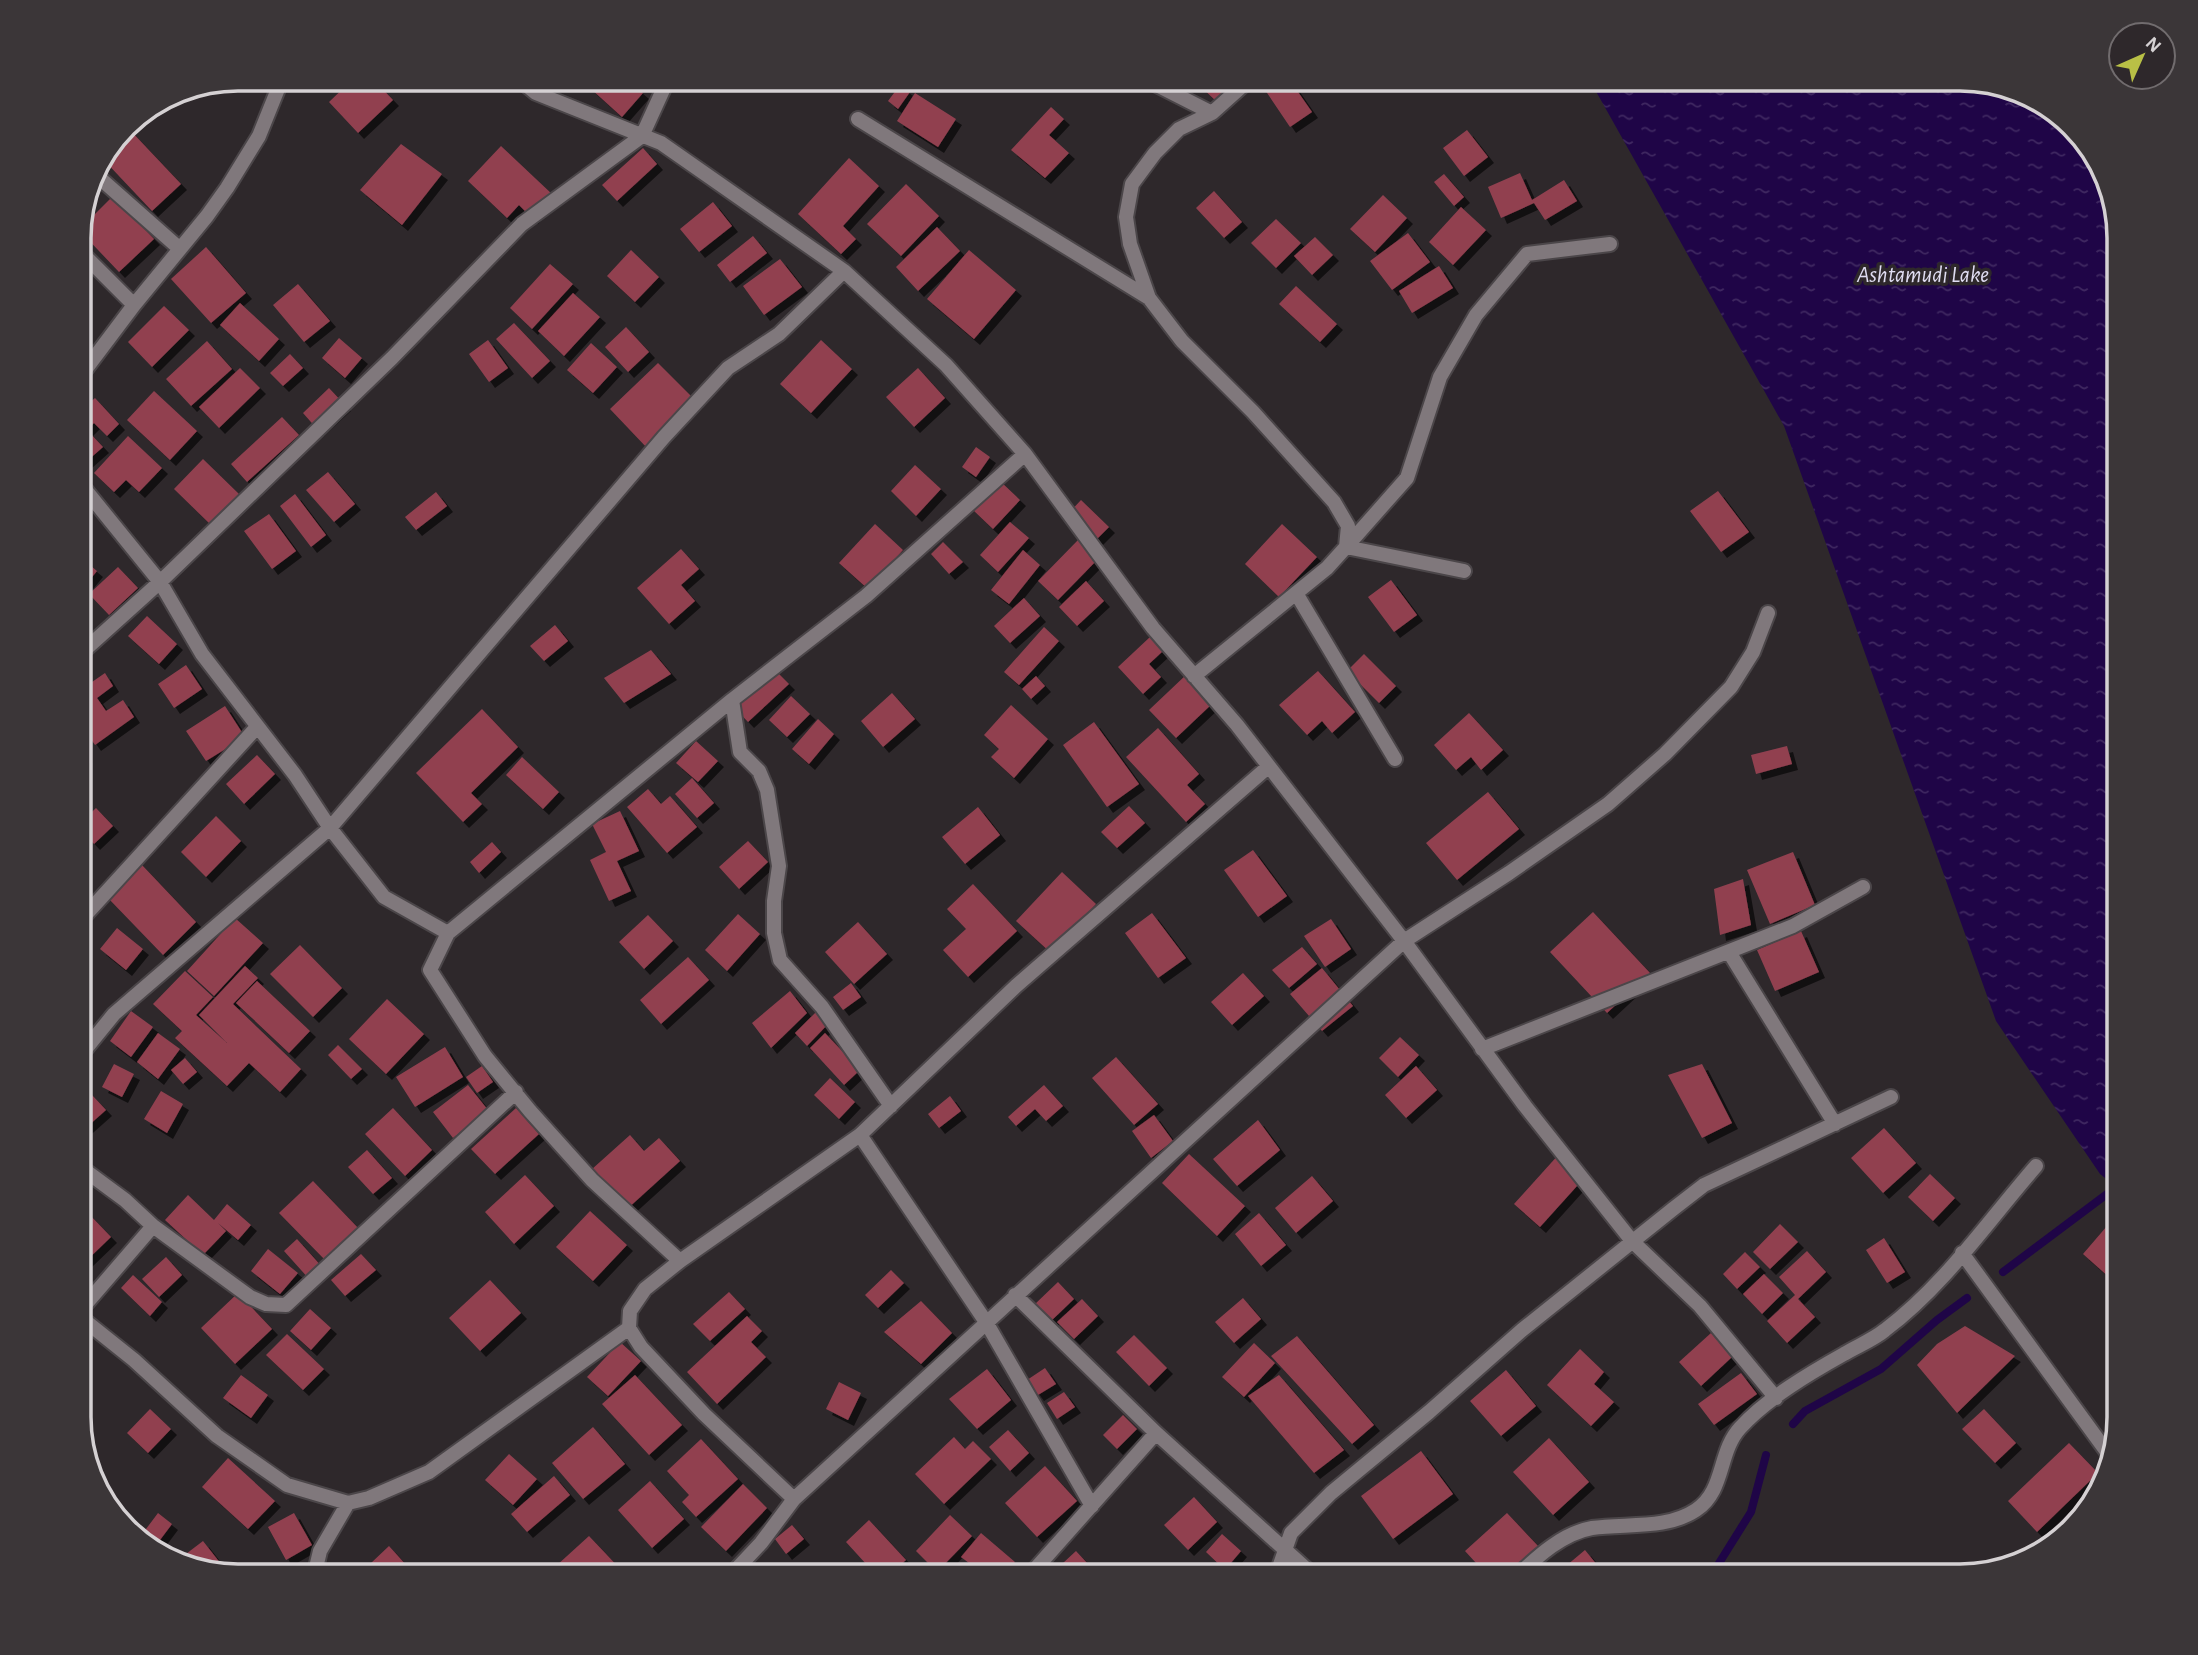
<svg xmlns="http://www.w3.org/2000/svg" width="2198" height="1655" viewBox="0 0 2198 1655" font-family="'Alegreya Sans',sans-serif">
	<defs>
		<pattern id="water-ripples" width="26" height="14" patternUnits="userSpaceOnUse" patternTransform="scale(1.75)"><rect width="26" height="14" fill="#1f0547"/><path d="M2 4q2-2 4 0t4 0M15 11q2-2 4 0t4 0" fill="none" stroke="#3f2861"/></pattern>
		<filter id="shadow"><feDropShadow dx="6" dy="6" stdDeviation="0" flood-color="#0009"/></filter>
	</defs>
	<rect width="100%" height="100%" fill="#2e282b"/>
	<path fill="url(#water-ripples)" d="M 1589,79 L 1960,79 L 2057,112 L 2103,168 L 2119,238 L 2119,1189 L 2100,1174 L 1996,1021 L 1784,426 Z"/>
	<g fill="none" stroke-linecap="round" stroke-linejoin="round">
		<path stroke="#1f0547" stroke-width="8" d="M 2003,1272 L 2119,1185
			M 1793,1424 L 1805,1411 L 1881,1369 L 1937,1320 L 1967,1298
			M 1711,1576 L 1751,1512 L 1766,1455"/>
	</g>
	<path fill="#914050" filter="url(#shadow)" d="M 353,79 L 373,79 L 393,100 L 358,133 L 329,102 Z
		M 598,79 L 627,79 L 643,93 L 622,117 L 590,88 Z
		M 1201,79 L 1240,79 L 1217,102 L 1197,83 Z
		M 1262,79 L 1289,79 L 1312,112 L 1290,127 L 1259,81 Z
		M 900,85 L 910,92 L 898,109 L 888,101 Z
		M 915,93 L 956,119 L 938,147 L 897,121 Z
		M 1051,107 L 1064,119 L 1049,135 L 1069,153 L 1045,178 L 1011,150 Z
		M 129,129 L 181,184 L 152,211 L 102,158 Z
		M 1467,130 L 1488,157 L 1464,176 L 1443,148 Z
		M 401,144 L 442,174 L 402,225 L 360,190 Z
		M 501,146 L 553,195 L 532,218 L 519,205 L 507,218 L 468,181 Z
		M 643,148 L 657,164 L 617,201 L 602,185 Z
		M 849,158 L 879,186 L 843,226 L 856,239 L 841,254 L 798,214 Z
		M 1520,173 L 1532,200 L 1564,180 L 1577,201 L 1545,220 L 1534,203 L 1501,218 L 1488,187 Z
		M 1444,174 L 1464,197 L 1454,206 L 1434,182 Z
		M 906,184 L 939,216 L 901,256 L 867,224 Z
		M 1214,191 L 1242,222 L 1224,238 L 1196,208 Z
		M 1383,195 L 1407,218 L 1375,252 L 1350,229 Z
		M 113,196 L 154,239 L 119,272 L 79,230 Z
		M 713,202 L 732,226 L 699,252 L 680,229 Z
		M 1461,207 L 1486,230 L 1453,265 L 1429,242 Z
		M 1276,219 L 1301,243 L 1276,268 L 1251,243 Z
		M 937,227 L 960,251 L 918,291 L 896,267 Z
		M 1408,233 L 1430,262 L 1392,290 L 1370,261 Z
		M 753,236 L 767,253 L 730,282 L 717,265 Z
		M 1315,237 L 1333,255 L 1312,275 L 1294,256 Z
		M 206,247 L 246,293 L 211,323 L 171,279 Z
		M 631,250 L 659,277 L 635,302 L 607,276 Z
		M 969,250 L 1016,290 L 974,339 L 927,299 Z
		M 780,259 L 802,287 L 764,315 L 743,286 Z
		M 550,264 L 573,284 L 532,329 L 510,308 Z
		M 1439,266 L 1453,288 L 1412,313 L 1399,291 Z
		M 298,284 L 330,321 L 304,342 L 273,305 Z
		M 1296,286 L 1337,324 L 1320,342 L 1279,304 Z
		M 573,293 L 600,317 L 564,356 L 538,331 Z
		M 240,303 L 279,339 L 259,361 L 220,325 Z
		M 164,306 L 189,330 L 152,367 L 128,342 Z
		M 514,323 L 550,361 L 532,378 L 496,339 Z
		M 626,327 L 649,352 L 628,372 L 605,347 Z
		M 339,338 L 362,358 L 345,378 L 322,358 Z
		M 488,340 L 508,368 L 489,382 L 469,354 Z
		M 821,340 L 852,369 L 811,413 L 780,384 Z
		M 207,341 L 232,369 L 191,406 L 166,379 Z
		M 591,343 L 617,367 L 593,393 L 567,370 Z
		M 290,354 L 303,368 L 283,386 L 270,373 Z
		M 658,363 L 697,402 L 648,449 L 610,409 Z
		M 240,368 L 260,388 L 219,428 L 199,407 Z
		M 918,368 L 945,398 L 914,427 L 886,397 Z
		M 329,388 L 345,405 L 318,430 L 303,413 Z
		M 154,391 L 197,431 L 170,460 L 127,420 Z
		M 95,398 L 119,424 L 107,436 L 94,423 L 87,430 L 103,447 L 86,462 L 79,455 L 79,412 Z
		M 282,417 L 299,435 L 247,482 L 231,464 Z
		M 128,436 L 162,468 L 139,492 L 126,480 L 114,492 L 94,473 Z
		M 976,447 L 990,457 L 976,477 L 962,467 Z
		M 203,459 L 239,494 L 210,524 L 174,489 Z
		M 915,465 L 941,489 L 916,516 L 891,491 Z
		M 328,472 L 355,504 L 334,522 L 306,490 Z
		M 1000,481 L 1020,500 L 993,529 L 973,510 Z
		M 1718,491 L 1749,532 L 1721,552 L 1690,511 Z
		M 436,492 L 447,506 L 416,530 L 405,517 Z
		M 295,494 L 326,535 L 311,547 L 280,506 Z
		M 1081,500 L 1109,527 L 1093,543 L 1066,516 Z
		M 269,514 L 296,551 L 272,569 L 244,531 Z
		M 1010,522 L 1029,538 L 998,572 L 980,555 Z
		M 875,524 L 903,550 L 868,589 L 839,563 Z
		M 1282,524 L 1317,557 L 1279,597 L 1245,564 Z
		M 1078,540 L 1098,559 L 1058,600 L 1038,581 Z
		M 943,542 L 963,562 L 949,574 L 931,554 Z
		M 681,549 L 699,569 L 681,585 L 695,601 L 669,624 L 637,588 Z
		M 1023,550 L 1040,565 L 1009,604 L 991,590 Z
		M 85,561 L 97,571 L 79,593 L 79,568 Z
		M 118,567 L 138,588 L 109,615 L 89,594 Z
		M 1391,580 L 1417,615 L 1394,632 L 1368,597 Z
		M 1086,581 L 1104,601 L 1077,626 L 1059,607 Z
		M 1024,598 L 1040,616 L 1010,643 L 994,626 Z
		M 147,616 L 177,644 L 159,664 L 128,636 Z
		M 555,625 L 568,641 L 544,661 L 530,646 Z
		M 1044,627 L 1059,641 L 1019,685 L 1004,672 Z
		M 1150,637 L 1163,651 L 1149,664 L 1161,677 L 1143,694 L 1118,667 Z
		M 651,650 L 671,674 L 624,703 L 604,678 Z
		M 1364,654 L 1396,686 L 1379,703 L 1347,671 Z
		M 186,665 L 202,689 L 174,708 L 158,684 Z
		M 770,665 L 789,684 L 748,722 L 730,703 Z
		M 1318,671 L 1355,712 L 1332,733 L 1322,721 L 1307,735 L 1279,705 Z
		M 105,673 L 113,686 L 97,698 L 106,711 L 123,700 L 134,717 L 95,745 L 79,722 L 79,691 Z
		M 1187,674 L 1214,702 L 1176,738 L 1149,710 Z
		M 1036,676 L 1045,686 L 1031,699 L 1022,689 Z
		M 892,693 L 915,719 L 883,747 L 861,721 Z
		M 791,696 L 810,714 L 787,737 L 769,720 Z
		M 1011,705 L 1048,739 L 1014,778 L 991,757 L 999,749 L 984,735 Z
		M 225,706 L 245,737 L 206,761 L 186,731 Z
		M 482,709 L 518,747 L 471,793 L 482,804 L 463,822 L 416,773 Z
		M 1469,713 L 1503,750 L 1481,770 L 1471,757 L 1456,770 L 1434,745 Z
		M 818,719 L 834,734 L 809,764 L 792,749 Z
		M 1094,722 L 1139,784 L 1107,807 L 1063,745 Z
		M 1158,728 L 1199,774 L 1187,785 L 1205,804 L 1186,822 L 1126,757 Z
		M 696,741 L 718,761 L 698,782 L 676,763 Z
		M 1787,746 L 1792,764 L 1756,774 L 1751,755 Z
		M 257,755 L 275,774 L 244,804 L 226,784 Z
		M 522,757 L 559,792 L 543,809 L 506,775 Z
		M 692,778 L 714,803 L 697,818 L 675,794 Z
		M 648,789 L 661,804 L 670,796 L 697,827 L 667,853 L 627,807 Z
		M 1488,792 L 1519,829 L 1457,880 L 1426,843 Z
		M 1129,806 L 1145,823 L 1117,848 L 1101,832 Z
		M 978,807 L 1000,835 L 965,864 L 942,837 Z
		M 96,808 L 113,826 L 94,844 L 79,828 L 79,824 Z
		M 620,811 L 639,851 L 617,861 L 631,891 L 609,901 L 590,860 L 606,852 L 592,824 Z
		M 216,816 L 241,841 L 206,877 L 181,852 Z
		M 748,841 L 768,862 L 739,889 L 719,867 Z
		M 492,842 L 501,852 L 479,873 L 470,862 Z
		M 1253,850 L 1287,896 L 1258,917 L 1224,870 Z
		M 1793,852 L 1815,905 L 1770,924 L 1747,870 Z
		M 142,865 L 196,922 L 163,955 L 108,898 Z
		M 1062,872 L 1096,904 L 1051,953 L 1016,921 Z
		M 1743,879 L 1751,925 L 1720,935 L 1714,889 Z
		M 973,884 L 1017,931 L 968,977 L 943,950 L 966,929 L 947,909 Z
		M 1593,912 L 1650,973 L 1607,1013 L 1550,952 Z
		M 1152,913 L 1186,958 L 1158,978 L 1125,933 Z
		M 738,914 L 760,934 L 727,971 L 705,950 Z
		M 648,915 L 673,941 L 644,969 L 619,942 Z
		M 235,918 L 263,943 L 214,996 L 187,971 Z
		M 1331,919 L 1351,949 L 1325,967 L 1304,936 Z
		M 858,922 L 887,954 L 854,984 L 825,952 Z
		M 117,928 L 143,949 L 126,970 L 100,949 Z
		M 1801,931 L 1819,972 L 1775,991 L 1757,950 Z
		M 300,945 L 342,988 L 313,1017 L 270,974 Z
		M 1302,947 L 1317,964 L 1289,988 L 1272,970 Z
		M 688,957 L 709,980 L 661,1024 L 640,1000 Z
		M 245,966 L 258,978 L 233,1004 L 301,1069 L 280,1092 L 249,1063 L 227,1086 L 175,1038 L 182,1031 L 153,1004 L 185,971 L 213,997 L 196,1015 L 227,1043 L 199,1015 Z
		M 1322,968 L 1353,1006 L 1322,1031 L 1290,994 Z
		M 1243,973 L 1264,996 L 1232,1025 L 1211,1002 Z
		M 257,981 L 310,1031 L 289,1053 L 236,1003 Z
		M 851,983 L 861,997 L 843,1010 L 833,997 Z
		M 790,991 L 807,1013 L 771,1048 L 752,1023 Z
		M 387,999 L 424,1034 L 386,1074 L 349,1039 Z
		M 131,1011 L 153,1027 L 131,1057 L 110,1041 Z
		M 817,1011 L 829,1023 L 807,1046 L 795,1033 Z
		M 158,1033 L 180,1049 L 158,1079 L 137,1062 Z
		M 825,1033 L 860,1070 L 844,1085 L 810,1048 Z
		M 1400,1037 L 1419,1055 L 1398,1077 L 1379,1058 Z
		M 338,1045 L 362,1069 L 351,1079 L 328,1055 Z
		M 445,1047 L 463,1077 L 415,1107 L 396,1077 Z
		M 1116,1057 L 1158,1104 L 1134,1125 L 1092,1078 Z
		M 185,1058 L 197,1072 L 183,1084 L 171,1070 Z
		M 114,1064 L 134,1074 L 122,1097 L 102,1087 Z
		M 1702,1064 L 1732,1123 L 1702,1138 L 1668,1075 Z
		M 482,1066 L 493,1082 L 477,1093 L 466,1077 Z
		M 1416,1066 L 1437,1090 L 1406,1118 L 1385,1095 Z
		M 830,1078 L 855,1102 L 839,1119 L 814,1095 Z
		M 468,1085 L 488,1110 L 453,1138 L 433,1112 Z
		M 1044,1085 L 1063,1106 L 1046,1121 L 1035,1109 L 1016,1126 L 1008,1117 Z
		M 161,1091 L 183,1104 L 167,1133 L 144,1119 Z
		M 92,1095 L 106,1110 L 79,1134 L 79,1108 Z
		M 950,1096 L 961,1111 L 939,1128 L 928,1114 Z
		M 393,1108 L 432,1150 L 405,1176 L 365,1134 Z
		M 516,1108 L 539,1134 L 495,1174 L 471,1149 Z
		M 1154,1115 L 1173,1141 L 1151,1158 L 1132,1131 Z
		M 1258,1120 L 1280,1150 L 1237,1186 L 1213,1159 Z
		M 1884,1128 L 1916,1163 L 1883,1193 L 1851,1158 Z
		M 630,1135 L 644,1151 L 659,1138 L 680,1161 L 626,1210 L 591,1170 Z
		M 367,1150 L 392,1178 L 373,1194 L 348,1167 Z
		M 1560,1153 L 1586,1176 L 1540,1227 L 1514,1204 Z
		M 1189,1154 L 1245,1206 L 1217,1236 L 1162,1183 Z
		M 1930,1174 L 1955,1198 L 1933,1221 L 1908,1197 Z
		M 525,1175 L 554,1206 L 514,1244 L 485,1212 Z
		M 1312,1176 L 1333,1201 L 1296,1233 L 1275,1208 Z
		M 313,1181 L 360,1230 L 327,1262 L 279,1213 Z
		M 188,1195 L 214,1220 L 227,1204 L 251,1225 L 238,1240 L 218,1223 L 226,1231 L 203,1255 L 165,1220 Z
		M 590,1211 L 627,1245 L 593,1281 L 556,1247 Z
		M 2119,1212 L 2119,1286 L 2083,1254 Z
		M 88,1213 L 111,1237 L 86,1261 L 79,1254 L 79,1222 Z
		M 1259,1213 L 1286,1245 L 1261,1266 L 1235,1234 Z
		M 1780,1224 L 1798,1242 L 1770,1269 L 1753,1252 Z
		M 1884,1238 L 1905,1272 L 1887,1283 L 1866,1250 Z
		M 297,1239 L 323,1268 L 310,1280 L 284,1251 Z
		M 268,1249 L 298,1273 L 280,1294 L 251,1271 Z
		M 1807,1251 L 1826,1272 L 1798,1299 L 1815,1317 L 1787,1343 L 1767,1321 L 1795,1295 L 1779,1277 Z
		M 1745,1252 L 1760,1267 L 1737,1289 L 1723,1274 Z
		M 361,1254 L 376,1270 L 345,1296 L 331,1280 Z
		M 166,1257 L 182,1275 L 159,1297 L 142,1279 Z
		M 891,1270 L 904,1283 L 878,1308 L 865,1295 Z
		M 1764,1274 L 1783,1293 L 1762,1314 L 1743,1294 Z
		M 133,1275 L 162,1302 L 150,1316 L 121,1288 Z
		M 490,1280 L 521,1313 L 480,1351 L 449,1318 Z
		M 1058,1282 L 1074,1299 L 1050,1322 L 1034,1305 Z
		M 729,1292 L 745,1309 L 710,1341 L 693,1324 Z
		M 238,1293 L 272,1329 L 235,1364 L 201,1328 Z
		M 1243,1298 L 1261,1319 L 1234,1343 L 1215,1322 Z
		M 1082,1299 L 1098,1316 L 1074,1339 L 1057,1322 Z
		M 921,1301 L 952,1333 L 921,1364 L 884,1332 Z
		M 310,1309 L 331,1328 L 311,1350 L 290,1331 Z
		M 747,1316 L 762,1331 L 751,1342 L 766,1357 L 717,1404 L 687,1372 Z
		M 1965,1326 L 2015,1356 L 1957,1413 L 1917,1365 L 1937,1344 Z
		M 1711,1333 L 1732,1357 L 1701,1386 L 1679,1362 Z
		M 287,1334 L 324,1369 L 303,1390 L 266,1355 Z
		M 1134,1335 L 1167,1368 L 1149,1386 L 1116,1352 Z
		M 1297,1336 L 1374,1425 L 1352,1444 L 1271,1356 Z
		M 620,1342 L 641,1361 L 608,1396 L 587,1377 Z
		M 1254,1343 L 1275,1363 L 1244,1397 L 1222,1377 Z
		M 1580,1349 L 1604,1372 L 1594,1384 L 1614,1402 L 1591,1426 L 1547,1385 Z
		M 1045,1368 L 1056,1384 L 1038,1395 L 1027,1380 Z
		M 987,1369 L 1011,1400 L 977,1429 L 949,1399 Z
		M 1506,1370 L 1536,1406 L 1501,1436 L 1470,1401 Z
		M 1741,1373 L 1757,1394 L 1714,1425 L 1698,1404 Z
		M 241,1375 L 268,1395 L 251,1418 L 223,1398 Z
		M 635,1375 L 682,1425 L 649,1455 L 602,1404 Z
		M 1279,1375 L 1344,1450 L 1314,1473 L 1248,1396 Z
		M 839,1382 L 861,1393 L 848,1420 L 826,1409 Z
		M 1064,1392 L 1075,1407 L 1057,1419 L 1047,1403 Z
		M 150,1409 L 171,1429 L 148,1453 L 127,1433 Z
		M 1984,1409 L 2016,1443 L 1995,1463 L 1962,1429 Z
		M 1123,1415 L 1137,1429 L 1117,1449 L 1103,1435 Z
		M 593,1427 L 625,1464 L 583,1499 L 552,1463 Z
		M 1008,1430 L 1029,1453 L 1010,1471 L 989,1447 Z
		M 954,1437 L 965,1449 L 973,1441 L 991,1459 L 944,1504 L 915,1474 Z
		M 1549,1438 L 1589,1482 L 1553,1515 L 1513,1472 Z
		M 701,1439 L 738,1479 L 696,1517 L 682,1502 L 689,1495 L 667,1471 Z
		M 2069,1443 L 2098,1473 L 2037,1532 L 2008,1501 Z
		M 1421,1451 L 1453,1494 L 1393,1539 L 1361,1496 Z
		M 509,1454 L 537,1479 L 513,1505 L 485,1480 Z
		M 228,1458 L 275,1501 L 248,1529 L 202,1487 Z
		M 1045,1466 L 1077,1501 L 1037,1537 L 1005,1503 Z
		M 554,1476 L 570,1495 L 527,1532 L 511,1514 Z
		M 650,1481 L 684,1519 L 652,1548 L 618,1510 Z
		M 743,1484 L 767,1508 L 726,1551 L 701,1527 Z
		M 1194,1497 L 1217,1522 L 1188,1550 L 1164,1525 Z
		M 158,1513 L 172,1524 L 157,1544 L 143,1533 Z
		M 294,1513 L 312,1545 L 286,1560 L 268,1527 Z
		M 1507,1513 L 1538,1546 L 1505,1576 L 1488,1576 L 1465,1551 Z
		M 950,1515 L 972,1536 L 937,1572 L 916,1551 Z
		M 869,1520 L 906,1560 L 888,1576 L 877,1576 L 846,1542 Z
		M 792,1525 L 804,1539 L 786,1554 L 775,1539 Z
		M 2058,1530 L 2061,1535 L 2038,1554 L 2033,1545 Z
		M 981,1533 L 1015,1562 L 1001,1576 L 986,1576 L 961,1557 Z
		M 1222,1534 L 1241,1551 L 1225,1570 L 1206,1552 Z
		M 589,1536 L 624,1573 L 621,1576 L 545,1576 Z
		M 203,1541 L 228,1573 L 182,1557 Z
		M 389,1546 L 416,1576 L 381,1576 L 370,1564 Z
		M 2022,1549 L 2031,1559 L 2011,1564 L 2009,1562 Z
		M 1585,1550 L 1606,1576 L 1554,1576 Z
		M 1076,1551 L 1099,1576 L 1049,1576 Z"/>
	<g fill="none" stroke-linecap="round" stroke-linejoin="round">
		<g stroke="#4b4649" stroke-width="18">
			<path id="minor" d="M 519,79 L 536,93 L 661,143 L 844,271 L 946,365 L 1025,454 L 1153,628 L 1237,725 L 1404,941 L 1525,1106 L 1632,1241 L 1700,1306 L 1776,1398
				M 1145,79 L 1212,113
				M 858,119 L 1149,298
				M 94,173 L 180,249
				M 79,250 L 134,305
				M 79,378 L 134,305 L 207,216 L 227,188 L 259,136 L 282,79
				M 79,482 L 160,582 L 202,654 L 295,775 L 330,828 L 384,897 L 448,933 L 430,970 L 485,1056 L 530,1111 L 592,1180 L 680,1261
				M 1464,571 L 1346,547 L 1407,478 L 1440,377 L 1476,315 L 1527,254 L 1610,244
				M 1296,593 L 1395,759
				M 79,655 L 160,582 L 392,358 L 522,224 L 642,136 L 668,79
				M 1194,676 L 1327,568 L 1346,547 L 1348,526 L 1334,502 L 1253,412 L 1182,341 L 1149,298 L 1130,244 L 1126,217 L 1132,184 L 1155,153 L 1179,129 L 1212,113 L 1250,79
				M 732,700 L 740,752 L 759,771 L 767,790 L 779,866 L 774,901 L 774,933 L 780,960 L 822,1007 L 891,1106
				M 79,922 L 257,727
				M 448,933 L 732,700 L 866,596 L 1025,454
				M 1729,952 L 1835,1124
				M 1482,1049 L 1793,926 L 1863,887
				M 79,1057 L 114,1014 L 330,828 L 664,437 L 728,368 L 779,334 L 844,271
				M 860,1135 L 986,1322 L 1092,1506
				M 153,1226 L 250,1297 L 266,1304 L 286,1305 L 516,1092
				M 1962,1253 L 2107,1452
				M 1015,1295 L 1156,1433 L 1314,1576
				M 79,1312 L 153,1226 L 125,1200 L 79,1166
				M 79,1316 L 134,1360 L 217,1436 L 287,1485 L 348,1503 L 369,1498 L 429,1472 L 629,1328
				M 794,1499 L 704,1414 L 641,1347 L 629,1328 L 630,1311 L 645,1289 L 680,1261 L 860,1135 L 1016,986 L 1268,767
				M 314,1576 L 320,1551 L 348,1503
				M 730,1576 L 761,1543 L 794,1499 L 1404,941 L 1509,873 L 1608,804 L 1665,754 L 1731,687 L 1753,652 L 1768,613
				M 1029,1576 L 1156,1433
				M 1276,1576 L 1291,1533 L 1331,1493 L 1429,1412 L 1522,1330 L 1673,1209 L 1704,1185 L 1891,1097
				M 1517,1576 C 1538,1556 1563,1533 1592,1528 C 1626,1523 1666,1530 1696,1510 C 1725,1491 1718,1452 1740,1428 C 1766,1399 1810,1373 1844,1354 C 1857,1346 1873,1340 1885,1330 C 1944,1286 1988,1221 2036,1166"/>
		</g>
		<use href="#minor" stroke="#80787c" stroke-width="14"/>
	</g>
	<g text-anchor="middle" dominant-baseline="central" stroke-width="7" stroke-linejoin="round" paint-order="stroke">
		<g font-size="23" font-style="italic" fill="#e0ddf2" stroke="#2e282b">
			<text x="1923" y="275">Ashtamudi Lake</text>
		</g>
	</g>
	<path d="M0 0H2198V1655H0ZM238 91H1960A147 147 0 0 1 2107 238V1417A147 147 0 0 1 1960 1564H238A147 147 0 0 1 91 1417V238A147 147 0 0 1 238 91Z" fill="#3b3638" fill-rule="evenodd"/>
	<path fill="none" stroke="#d5d1d3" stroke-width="3.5" d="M238 91H1960A147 147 0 0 1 2107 238V1417A147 147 0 0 1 1960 1564H238A147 147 0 0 1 91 1417V238A147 147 0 0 1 238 91Z"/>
	<g transform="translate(2142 56) rotate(45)"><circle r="33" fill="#2e282b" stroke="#716c6e" stroke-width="2"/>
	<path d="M0-5L12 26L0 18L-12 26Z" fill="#b9c046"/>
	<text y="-10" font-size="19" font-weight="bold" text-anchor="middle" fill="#d5d1d3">N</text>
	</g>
</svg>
